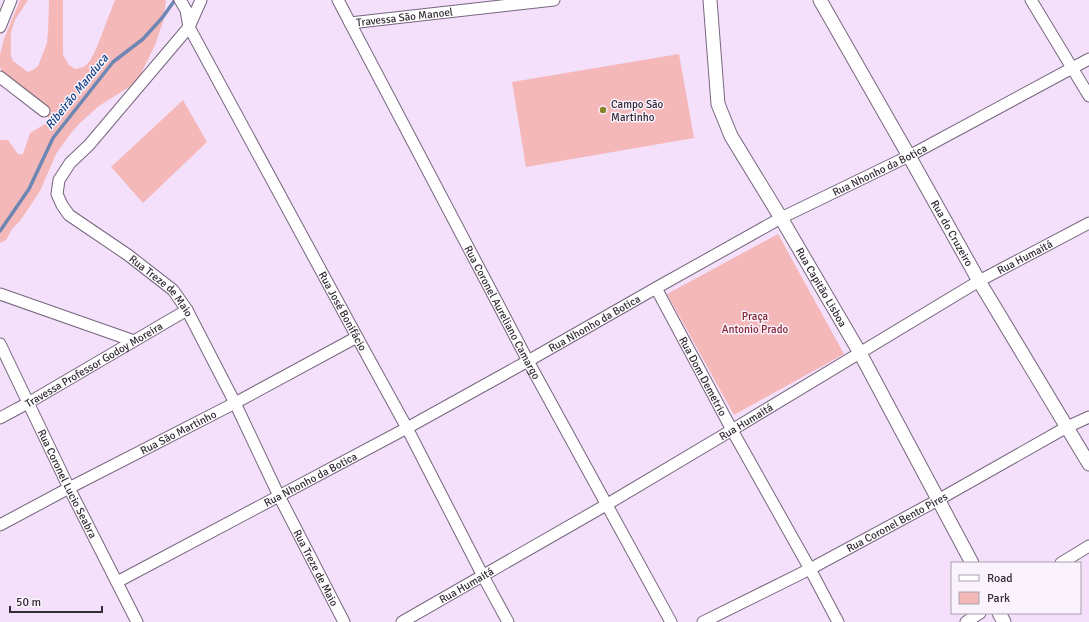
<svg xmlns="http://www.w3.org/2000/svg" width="1089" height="622" viewBox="0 0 1089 622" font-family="Signika,sans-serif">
	<rect width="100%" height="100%" fill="#f4e0fb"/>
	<path fill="#f5b8b9" d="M 20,0 L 28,0 L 15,20 L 11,32 L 11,56 L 13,61 L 28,72 L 33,70 L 38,66 L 47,43 L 48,32 L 49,0 L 63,0 L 63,55 L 69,65 L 75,69 C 79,68 83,68 86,65 C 94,59 102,33 106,23 C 109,15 112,8 115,0 L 166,0 L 163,22 L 155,45 L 137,82 L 99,106 L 80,123 L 71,133 L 56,154 L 40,191 L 20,221 L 12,229 L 6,240 L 0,243 L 0,140 L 8,140 L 18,154 L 23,154 L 30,133 L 45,124 L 49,119 L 41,105 L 5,76 L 0,67 L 0,54 L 4,39 Z
		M 679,54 L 694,138 L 526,167 L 512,82 Z
		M 183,100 L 207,142 L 143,203 L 111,167 Z
		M 778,234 L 844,354 L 734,415 L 667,294 Z"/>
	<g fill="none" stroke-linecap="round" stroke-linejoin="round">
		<path stroke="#6e87b2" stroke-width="3.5" d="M 0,231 L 29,189 L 53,138 L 113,62 L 143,39 L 162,18 L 175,0"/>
		<g stroke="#77667e" stroke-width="13">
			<g id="minor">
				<path id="s1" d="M 180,0 L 186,10 L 189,27 L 357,337 L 407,428 L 483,576 L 508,622"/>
				<path id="s2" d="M 201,0 L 189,27 L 89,145 L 70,163 L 59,180 L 57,194 L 62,205 L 69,215 L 128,255 L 173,290 L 187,310 L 235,403 L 279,496 L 344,622"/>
				<path id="s3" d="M 338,0 L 528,361 L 671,622"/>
				<path d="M 1031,0 L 1089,96"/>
				<path id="s4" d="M 350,23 L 554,0"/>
				<path d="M 0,27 L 11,0"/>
				<path d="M 0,77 L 44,111"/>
				<path id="s5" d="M 656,288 L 732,430 L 810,569 L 838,622"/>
				<path d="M 0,294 L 134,341"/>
				<path id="s6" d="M 0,344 L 69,488 L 137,622"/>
				<path id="s7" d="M 0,418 L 28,403 L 187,310"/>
				<path id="s8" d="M 0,525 L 69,488 L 235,403 L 357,337"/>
				<path d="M 1061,563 L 1089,546"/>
				<path id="s9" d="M 117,582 L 407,428 L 528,361 L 656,288 L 781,218 L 909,156 L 1089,59"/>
				<path id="s10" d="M 402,622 L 606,505 L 732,430 L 979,281 L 1089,223"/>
				<path id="s11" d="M 703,622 L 810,569 L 938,500 L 1067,427 L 1089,417"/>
				<path d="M 966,622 L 980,613"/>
			</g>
		</g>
		<g stroke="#77667e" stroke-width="15">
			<g id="tertiary">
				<path id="s12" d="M 710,0 L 718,104 L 731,136 L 781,218 L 860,353 L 972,563"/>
				<path id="s13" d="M 820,0 L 909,156 L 979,281 L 1089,464"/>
				<path d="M 999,613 L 1004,622"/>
			</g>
		</g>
		<use href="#minor" stroke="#fff" stroke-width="11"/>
		<use href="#tertiary" stroke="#fff" stroke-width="13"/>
	</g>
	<circle fill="#88842c" stroke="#faf2fd" stroke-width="1.5" cx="603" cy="110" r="4"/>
	<g text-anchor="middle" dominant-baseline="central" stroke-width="3" stroke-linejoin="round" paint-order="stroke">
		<g font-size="11" fill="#332b35" stroke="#faf2fd">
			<text stroke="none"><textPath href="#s4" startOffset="55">Travessa São Manoel</textPath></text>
			<text stroke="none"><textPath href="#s9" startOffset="867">Rua Nhonho da Botica</textPath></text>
			<text stroke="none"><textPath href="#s13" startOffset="268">Rua do Cruzeiro</textPath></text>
			<text stroke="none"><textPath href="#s10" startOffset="722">Rua Humaitá</textPath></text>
			<text stroke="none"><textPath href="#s2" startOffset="386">Rua Treze de Maio</textPath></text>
			<text stroke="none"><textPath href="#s12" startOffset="315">Rua Capitão Lisboa</textPath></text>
			<text stroke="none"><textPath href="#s1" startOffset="352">Rua José Bonifácio</textPath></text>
			<text stroke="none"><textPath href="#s3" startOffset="353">Rua Coronel Aureliano Camargo</textPath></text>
			<text stroke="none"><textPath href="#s9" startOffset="543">Rua Nhonho da Botica</textPath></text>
			<text stroke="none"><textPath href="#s7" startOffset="108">Travessa Professor Godoy Moreira</textPath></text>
			<text stroke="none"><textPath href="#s5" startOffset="100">Rua Dom Demetrio</textPath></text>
			<text stroke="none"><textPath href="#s10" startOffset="398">Rua Humaitá</textPath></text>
			<text stroke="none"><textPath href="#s8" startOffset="201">Rua São Martinho</textPath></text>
			<text stroke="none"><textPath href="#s9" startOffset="219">Rua Nhonho da Botica</textPath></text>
			<text stroke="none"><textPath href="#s6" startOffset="155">Rua Coronel Lucio Seabra</textPath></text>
			<text stroke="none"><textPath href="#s11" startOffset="218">Rua Coronel Bento Pires</textPath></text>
			<text stroke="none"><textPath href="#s2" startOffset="710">Rua Treze de Maio</textPath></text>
			<text stroke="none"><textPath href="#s10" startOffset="74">Rua Humaitá</textPath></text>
		</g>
		<g font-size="11" fill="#332b35" stroke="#faf2fd" text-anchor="start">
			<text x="611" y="104">Campo São<tspan x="611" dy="13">Martinho</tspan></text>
		</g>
		<g font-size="11" fill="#812732" stroke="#faf2fd">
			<text x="755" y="316">Praça<tspan x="755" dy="13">Antonio Prado</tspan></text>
		</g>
		<g font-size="12" font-style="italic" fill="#0f4284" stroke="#faf2fd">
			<text transform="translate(77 92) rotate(-51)">Ribeirão Manduca</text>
		</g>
	</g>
	<rect x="951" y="562" width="130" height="52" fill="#faf2fd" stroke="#aaa2ad"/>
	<rect x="959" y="575" width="20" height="6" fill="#ffffff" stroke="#aaa2ad"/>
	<text x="987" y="582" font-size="12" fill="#332b35">Road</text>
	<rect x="959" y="592" width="20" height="12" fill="#f5b8b9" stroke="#aaa2ad"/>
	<text x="987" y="602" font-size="12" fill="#332b35">Park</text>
	<path d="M10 606v6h92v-6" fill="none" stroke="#332b35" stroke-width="2"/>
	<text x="16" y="606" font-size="12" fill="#332b35" stroke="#faf2fd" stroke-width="3" paint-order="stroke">50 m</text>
</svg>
